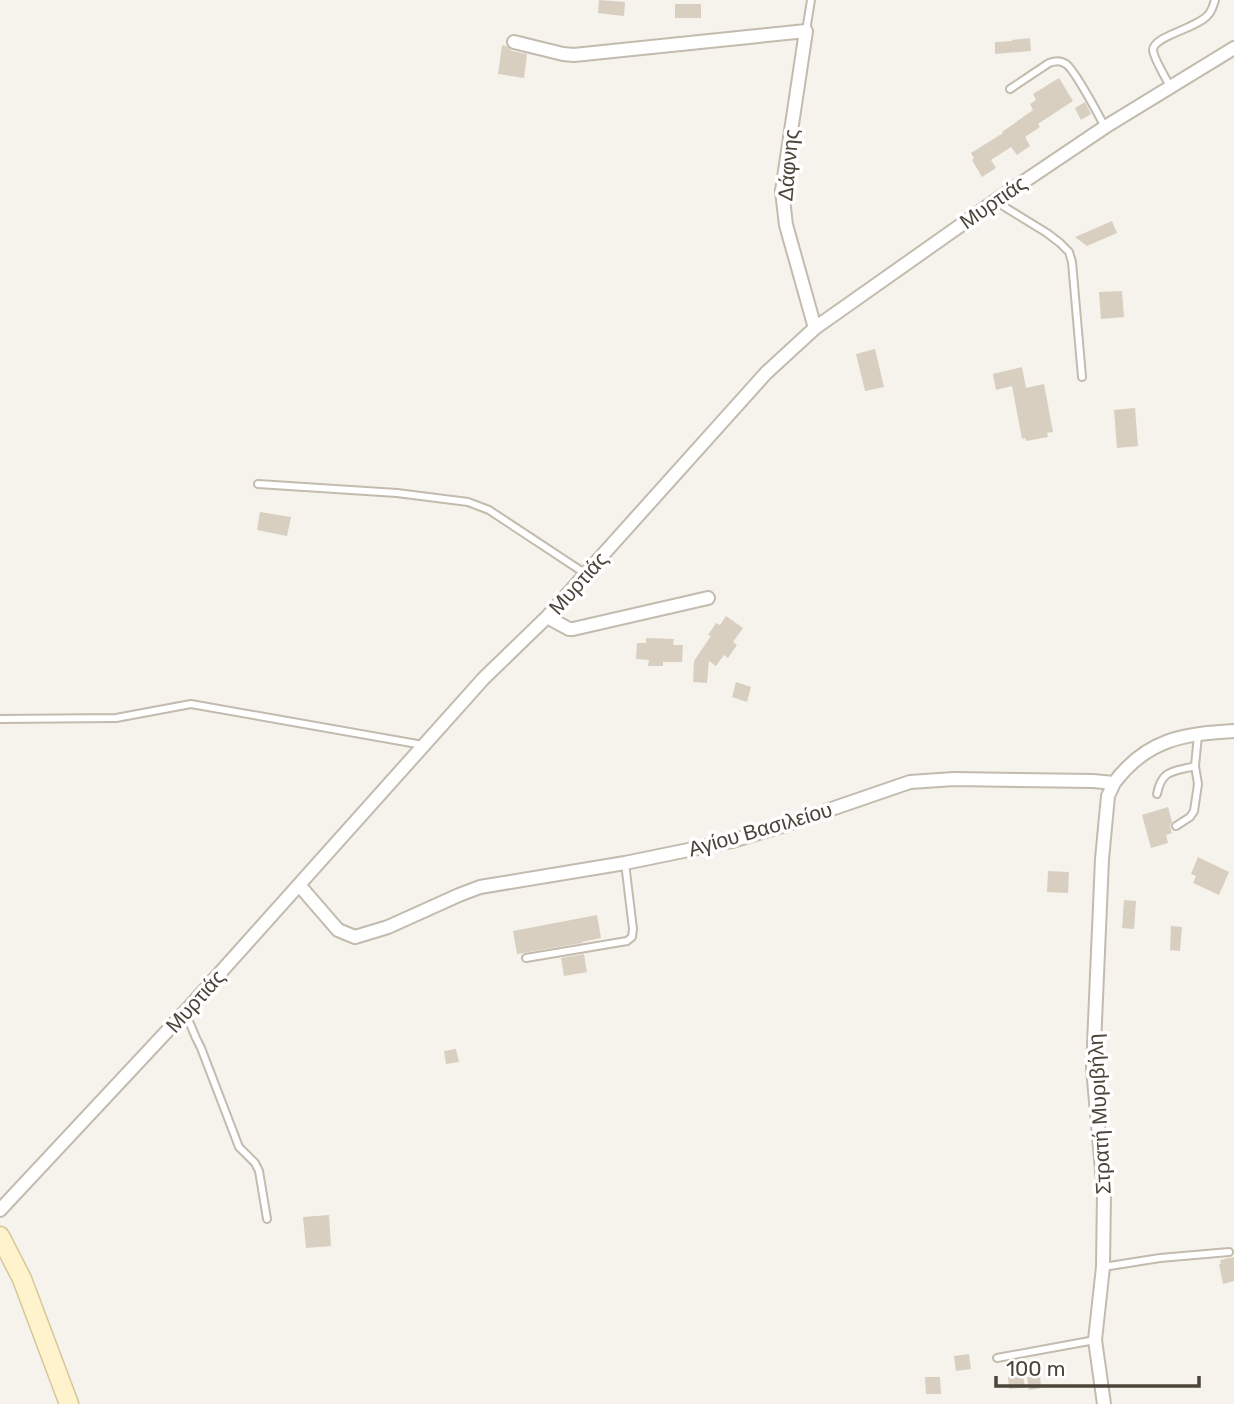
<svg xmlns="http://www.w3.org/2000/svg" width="1234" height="1404" viewBox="0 0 1234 1404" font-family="Rubik,sans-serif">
	<rect width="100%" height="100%" fill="#f6f3ec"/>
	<path fill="#d8cfc1" d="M 599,0 L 625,2 L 624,16 L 598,13 Z
		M 675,4 L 701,4 L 701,18 L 675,18 Z
		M 1030,38 L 1031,51 L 995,54 L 995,42 L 1012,41 L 1012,40 Z
		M 502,45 L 506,46 L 512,51 L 527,54 L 524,78 L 498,74 Z
		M 1059,78 L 1073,101 L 1038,124 L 1040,127 L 1025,137 L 1030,146 L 1017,155 L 1011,147 L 991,160 L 996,168 L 982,177 L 972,160 L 974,158 L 971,153 L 1003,133 L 1002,132 L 1033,110 L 1030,104 L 1036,100 L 1033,94 Z
		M 1085,102 L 1091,114 L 1081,120 L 1075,108 Z
		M 1112,221 L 1117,233 L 1087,246 L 1075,237 Z
		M 1122,291 L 1124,317 L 1101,319 L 1099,292 Z
		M 875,349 L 884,387 L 865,391 L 856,354 Z
		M 1022,367 L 1026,388 L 1044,384 L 1053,432 L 1047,433 L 1048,437 L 1026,441 L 1025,438 L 1022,439 L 1012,386 L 996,390 L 993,374 Z
		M 1135,408 L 1138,446 L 1117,448 L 1114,410 Z
		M 260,512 L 291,517 L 287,536 L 257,530 Z
		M 726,616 L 743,628 L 733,642 L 737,645 L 728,658 L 724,655 L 716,666 L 709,661 L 707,683 L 693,682 L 694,661 L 711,636 L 708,635 L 716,623 L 720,625 Z
		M 646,638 L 674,639 L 673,645 L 683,645 L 682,662 L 663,662 L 663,666 L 648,666 L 649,660 L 636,659 L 637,643 L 646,643 Z
		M 736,682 L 751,687 L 747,702 L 732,697 Z
		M 1168,807 L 1172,822 L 1170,826 L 1172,833 L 1166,835 L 1168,843 L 1151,848 L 1142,815 Z
		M 1198,857 L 1229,872 L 1219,895 L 1193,883 L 1196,876 L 1191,874 Z
		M 1048,871 L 1069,872 L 1068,893 L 1047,892 Z
		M 1124,900 L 1136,901 L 1134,929 L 1122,928 Z
		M 597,915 L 601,938 L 582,942 L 582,943 L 517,954 L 513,931 Z
		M 1171,926 L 1182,927 L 1180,951 L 1170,950 Z
		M 584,954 L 587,972 L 564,976 L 561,958 Z
		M 456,1049 L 459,1062 L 446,1064 L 444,1051 Z
		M 329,1215 L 331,1246 L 306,1248 L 303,1217 Z
		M 1234,1257 L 1234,1281 L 1223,1284 L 1219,1264 L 1221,1264 L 1220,1260 Z
		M 969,1354 L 971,1369 L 956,1371 L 954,1356 Z
		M 1023,1375 L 1025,1387 L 1009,1389 L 1008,1377 Z
		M 1040,1375 L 1041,1388 L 1029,1390 L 1027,1377 Z
		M 925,1377 L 940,1377 L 941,1394 L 926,1394 Z"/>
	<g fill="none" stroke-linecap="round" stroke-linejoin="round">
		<g stroke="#c2bbae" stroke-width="10">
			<path id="service" d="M 806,31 L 811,0
				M 1170,86 C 1166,79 1153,56 1153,50 C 1153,36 1196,29 1208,15 C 1212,11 1213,6 1215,0
				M 1010,89 L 1049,63 C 1055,61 1060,60 1066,64 C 1075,70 1098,114 1105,127
				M 995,201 L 1047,233 L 1060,243 L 1069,252 L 1072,262 L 1082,377
				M 258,484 L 397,493 L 468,502 L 489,510 L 586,574
				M 0,719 L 116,718 L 191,704 L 423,745
				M 1157,794 C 1162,769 1173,772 1195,766
				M 1176,826 L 1190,817 L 1194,811 L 1198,784 L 1195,766 L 1198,735
				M 526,958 L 627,941 L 632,937 L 633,929 L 625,863
				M 185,1012 L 196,1038 L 201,1048 L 239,1147 L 255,1163 L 259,1171 L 267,1219
				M 1103,1267 L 1160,1258 L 1229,1252
				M 997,1358 L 1095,1340"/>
		</g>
		<g stroke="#c2bbae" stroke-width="16">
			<path id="minor" d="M 514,42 L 563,54 L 574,55 L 806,31 L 782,191 L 786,225 L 815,328
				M 547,617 L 569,629 L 573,629 L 708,598
				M 299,885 L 338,930 L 355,937 L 388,927 L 459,895 L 480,887 L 625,863 L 732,841 L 785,825 L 910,782 L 954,779 L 1093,781 L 1114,783 C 1147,739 1183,734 1234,731
				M 0,1210 L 185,1012 L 484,678 L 547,617 L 766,373 L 815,328 L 995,201 L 1105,127 L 1234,48
				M 1104,1404 L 1095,1340 L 1103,1267 L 1104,1193 L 1093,1068 L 1102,859 L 1108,796 L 1114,783"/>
		</g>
		<g stroke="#d6c79b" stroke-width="21">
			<path id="secondary" d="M 0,1236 L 22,1279 L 69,1404"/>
		</g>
		<use href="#service" stroke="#fff" stroke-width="6"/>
		<use href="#minor" stroke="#fff" stroke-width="12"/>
		<use href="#secondary" stroke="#fff3cd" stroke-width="18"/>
	</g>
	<g text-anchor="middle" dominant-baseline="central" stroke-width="7" stroke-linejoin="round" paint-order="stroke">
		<g font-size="21" fill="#4b4439" stroke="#fff">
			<text transform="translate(788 165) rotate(-85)">Δάφνης</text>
			<text transform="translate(993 202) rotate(-35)">Μυρτιάς</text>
			<text transform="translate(578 583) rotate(-48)">Μυρτιάς</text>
			<text transform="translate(760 829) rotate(-16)">Αγίου Βασιλείου</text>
			<text transform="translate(195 1001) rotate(-48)">Μυρτιάς</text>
			<text transform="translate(1099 1114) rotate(-93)">Στρατή Μυριβήλη</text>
		</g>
	</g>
	<path d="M996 1376v10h203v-10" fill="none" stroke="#4b4439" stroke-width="3.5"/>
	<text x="1006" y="1376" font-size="21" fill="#4b4439" stroke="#ffffff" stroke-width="5" paint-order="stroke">100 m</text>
</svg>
